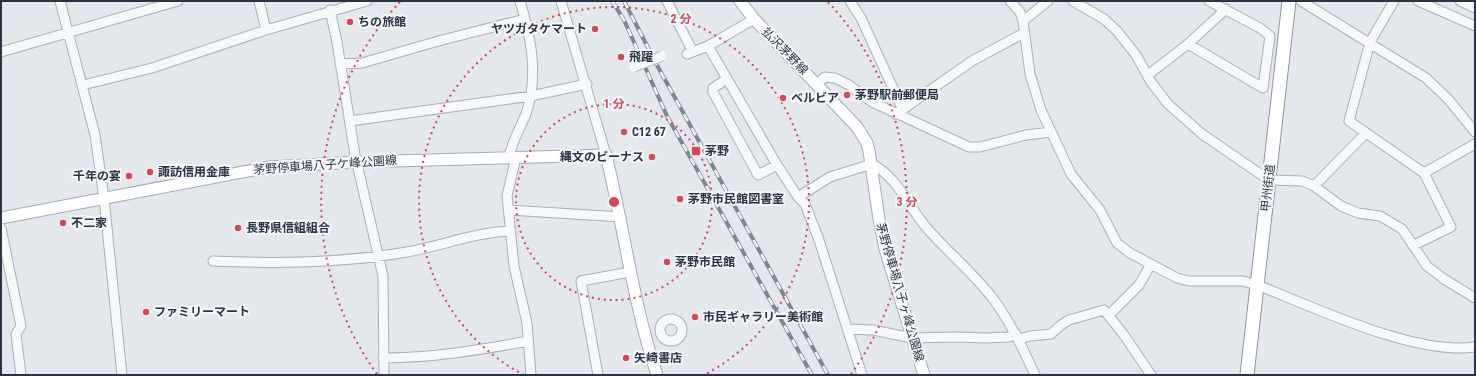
<svg xmlns="http://www.w3.org/2000/svg" width="1476" height="376" viewBox="0 0 1476 376" font-family="'Roboto Condensed','Noto Sans JP',sans-serif">
	<rect width="100%" height="100%" fill="#e4e7ec"/>
	<g fill="none" stroke-linecap="round" stroke-linejoin="round">
		<g stroke="#a9aeb7" stroke-width="11">
			<path id="minor" d="M 60,1 L 95,135 L 104,198 L 122,375
				M 259,1 L 266,30
				M 561,1 L 606,155
				M 667,1 L 693,52
				M 850,1 L 861,18 L 902,108
				M 1010,1 L 1020,12 L 1023,21 L 1030,74 L 1041,110 L 1071,174 L 1100,210 L 1117,243 L 1130,253 L 1177,278 L 1189,281 L 1243,281 L 1257,285 C 1314,307 1415,356 1475,347
				M 1073,1 L 1104,19 L 1117,31 L 1136,55 L 1151,82 L 1168,104 L 1202,134 L 1269,180 L 1302,181 L 1314,186 L 1341,206 L 1358,213 L 1380,216 L 1402,229 L 1427,266 L 1444,279 L 1475,298
				M 1301,1 L 1426,78 L 1448,99 L 1475,132
				M 1394,1 L 1370,42 L 1349,121 L 1424,173 L 1451,227 L 1414,245
				M 1418,1 L 1475,26
				M 1460,1 L 1475,8
				M 330,10 L 337,42 L 355,155 L 383,276 L 384,375
				M 1023,21 L 1048,1
				M 1188,44 L 1263,88 L 1270,36 L 1260,28 L 1209,1
				M 708,46 L 777,165 L 798,197 L 805,204 L 819,240 L 862,375
				M 1,52 L 178,1
				M 687,54 L 708,46 L 754,19
				M 340,64 L 362,63 L 442,40 L 525,19
				M 1148,75 L 1188,44 L 1226,9
				M 727,79 L 713,88 L 713,92 L 758,175 L 777,165
				M 817,84 L 825,77 L 835,78 L 849,85 L 872,102 L 969,147 L 980,147 L 1026,135 L 1051,132
				M 83,85 L 152,68 L 266,30 L 367,1
				M 896,114 L 972,61 L 1024,33
				M 350,121 L 531,96 L 587,84
				M 509,157 C 512,142 520,128 526,114 C 539,76 531,37 520,1
				M 516,157 L 507,196 L 514,266 L 527,323 L 531,375
				M 1424,173 L 1475,144
				M 1314,186 L 1366,133
				M 798,197 L 830,177 L 872,164 C 897,177 908,205 925,226 C 947,252 974,273 994,300 C 1011,323 1023,348 1035,375
				M 509,210 L 621,217
				M 1,228 L 21,326 L 16,334 L 21,375
				M 213,261 C 277,264 343,263 407,252 C 441,246 476,232 511,231
				M 1109,315 L 1139,285 L 1151,264
				M660 330a11 11 0 1 1 22 0a11 11 0 1 1-22 0Z
				M 847,329 L 873,330 L 912,338 L 955,337 L 986,338 L 1009,337 L 1016,334
				M 1019,339 L 1030,336 L 1051,334 L 1061,325 L 1069,320 L 1104,310 L 1124,335 L 1151,375
				M 383,358 C 432,358 480,350 528,341
				M 598,375 L 581,281 L 630,272"/>
		</g>
		<g stroke="#a3abb8" stroke-width="13">
			<path id="major" d="M 740,1 L 754,19 L 857,127 L 867,143 L 869,151 L 879,219 L 885,249 L 924,375
				M 1,218 L 269,167 L 358,162 L 606,155 C 624,228 633,303 657,375"/>
		</g>
		<g stroke="#8b94a3" stroke-width="15">
			<path id="highway" d="M 1247,375 L 1289,1"/>
		</g>
		<use href="#minor" stroke="#f7f8fa" stroke-width="9"/>
		<use href="#major" stroke="#fff" stroke-width="11"/>
		<use href="#highway" stroke="#fff" stroke-width="13"/>
		<g stroke="#7d8696" stroke-width="4">
			<path id="rail" d="M 612,1 L 624,20 L 667,116 L 812,375
				M 624,1 L 658,67 L 828,375"/>
		</g>
		<use href="#rail" stroke="#f4f6f9" stroke-width="2.5" stroke-dasharray="8" stroke-linecap="butt"/>
		<g stroke="#a9aeb7" stroke-width="11" stroke-linecap="butt">
			<path id="minor-bridge" d="M 634,67 L 662,56"/>
		</g>
		<use href="#minor-bridge" stroke="#f7f8fa" stroke-width="9"/>
	</g>
	<g fill="none" stroke="#d1495b" stroke-width="2" stroke-dasharray="2 4">
		<circle cx="614" cy="202" r="98"/>
		<path d="M524 375A195 195 0 1 1 704 375"/>
		<path d="M377 374A293 293 0 0 1 400 2M828 2A293 293 0 0 1 851 374"/>
	</g>
	<g fill="#d1495b" stroke="#f4f6f9" stroke-width="1.5">
		<circle cx="350" cy="22" r="4"/>
		<circle cx="595" cy="29" r="4"/>
		<circle cx="621" cy="57" r="4"/>
		<circle cx="847" cy="95" r="4"/>
		<circle cx="783" cy="98" r="4"/>
		<circle cx="624" cy="132" r="4"/>
		<rect x="691" y="146" width="10" height="10" rx="2"/>
		<circle cx="652" cy="157" r="4"/>
		<circle cx="150" cy="172" r="4"/>
		<circle cx="129" cy="176" r="4"/>
		<circle cx="680" cy="199" r="4"/>
		<circle cx="63" cy="223" r="4"/>
		<circle cx="238" cy="228" r="4"/>
		<circle cx="667" cy="262" r="4"/>
		<circle cx="146" cy="312" r="4"/>
		<circle cx="695" cy="317" r="4"/>
		<circle cx="626" cy="358" r="4"/>
	</g>
	<g text-anchor="middle" dominant-baseline="central" stroke-width="4" stroke-linejoin="round" paint-order="stroke">
		<g font-size="12" font-weight="bold" fill="#2b3445" stroke="#f4f6f9" text-anchor="start">
			<text x="358" y="22">ちの旅館</text>
			<text x="587" y="29" text-anchor="end">ヤツガタケマート</text>
			<text x="629" y="57">飛躍</text>
			<text x="855" y="95">茅野駅前郵便局</text>
			<text x="791" y="98">ベルビア</text>
			<text x="632" y="132">C12 67</text>
			<text x="705" y="151">茅野</text>
			<text x="644" y="157" text-anchor="end">縄文のビーナス</text>
			<text x="158" y="172">諏訪信用金庫</text>
			<text x="121" y="176" text-anchor="end">千年の宴</text>
			<text x="688" y="199">茅野市民館図書室</text>
			<text x="71" y="223">不二家</text>
			<text x="246" y="228">長野県信組組合</text>
			<text x="675" y="262">茅野市民館</text>
			<text x="154" y="312">ファミリーマート</text>
			<text x="703" y="317">市民ギャラリー美術館</text>
			<text x="634" y="358">矢崎書店</text>
		</g>
		<g font-size="12" fill="#2b3445" stroke="#f4f6f9">
			<text transform="translate(785 51) rotate(46)">払沢茅野線</text>
			<text transform="translate(325 165) rotate(-4)">茅野停車場八子ケ峰公園線</text>
			<text transform="translate(1268 188) rotate(-84)">甲州街道</text>
			<text transform="translate(900 292) rotate(74)">茅野停車場八子ヶ峰公園線</text>
		</g>
	</g>
	<circle cx="614" cy="202" r="6" fill="#d1495b" stroke="#f4f6f9" stroke-width="2"/>
	<g font-size="12" text-anchor="middle" font-weight="bold" fill="#d1495b" stroke="#f4f6f9" stroke-width="4" stroke-linejoin="round" paint-order="stroke">
		<text x="681" y="23">2 分</text>
		<text x="614" y="108">1 分</text>
		<text x="907" y="206">3 分</text>
	</g>
	<rect width="1476" height="376" fill="none" stroke="#2b3445" stroke-width="4"/>
</svg>
